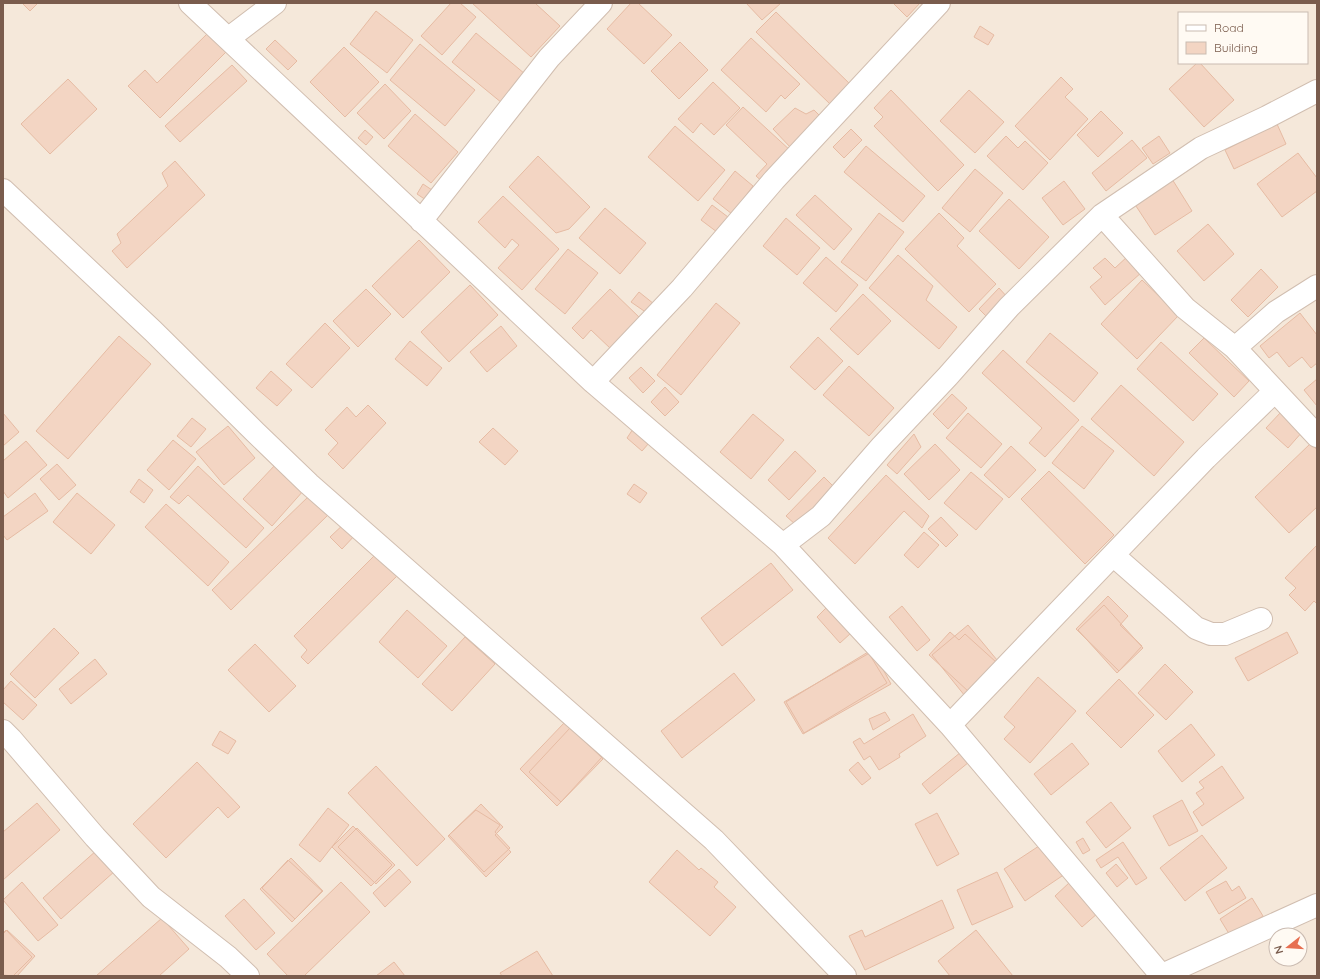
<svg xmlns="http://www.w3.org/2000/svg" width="1320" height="979" viewBox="0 0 1320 979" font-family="Quicksand,sans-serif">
	<rect width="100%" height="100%" fill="#fdf6ec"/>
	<path fill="#f5e8da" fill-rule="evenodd" d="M 3,3 L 1317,3 L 1317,976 L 3,976 ZM 1179,13 L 1307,13 L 1307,63 L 1179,63 ZM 1276,935 L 1300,935 L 1300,959 L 1276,959 Z"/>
	<path fill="#f3d5c3" stroke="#e6bba3" d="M 22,3 L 38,3 L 30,11 Z
		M 451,3 L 460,3 L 476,17 L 442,55 L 421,36 Z
		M 472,3 L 535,3 L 560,26 L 531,57 Z
		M 631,3 L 638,3 L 672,35 L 644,64 L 607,29 Z
		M 746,3 L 781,3 L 762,20 Z
		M 893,3 L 920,3 L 907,17 Z
		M 376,11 L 413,40 L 387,73 L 350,44 Z
		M 776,12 L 851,85 L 831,105 L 756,32 Z
		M 980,26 L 994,35 L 988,45 L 974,37 Z
		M 208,33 L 226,52 L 160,118 L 128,86 L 145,70 L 157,83 Z
		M 476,33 L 525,74 L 502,103 L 452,62 Z
		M 751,38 L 800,84 L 785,99 L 781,95 L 766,112 L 721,70 Z
		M 275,40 L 297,61 L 288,70 L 266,49 Z
		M 680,42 L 708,70 L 679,99 L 651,71 Z
		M 420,44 L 475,90 L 445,126 L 390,80 Z
		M 344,47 L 379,82 L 345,117 L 310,82 Z
		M 1197,63 L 1200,63 L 1234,100 L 1204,127 L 1169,89 Z
		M 232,65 L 247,81 L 180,142 L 165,126 Z
		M 1061,77 L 1073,89 L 1065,97 L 1088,119 L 1050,160 L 1015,126 Z
		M 68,79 L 97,109 L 50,154 L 21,124 Z
		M 713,82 L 740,108 L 714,135 L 701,123 L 693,133 L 678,119 Z
		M 385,84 L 411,111 L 384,139 L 357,113 Z
		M 891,90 L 964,165 L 938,191 L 874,126 L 883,117 L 874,108 Z
		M 969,90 L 1004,122 L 975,153 L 940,121 Z
		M 743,107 L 792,152 L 764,183 L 756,176 L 767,164 L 726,125 Z
		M 795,108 L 806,114 L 814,110 L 822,118 L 791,148 L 773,129 Z
		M 1101,111 L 1123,133 L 1098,157 L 1077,135 Z
		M 415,114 L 458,152 L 431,183 L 388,146 Z
		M 1277,124 L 1286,144 L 1234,169 L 1225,150 Z
		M 675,126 L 725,170 L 698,201 L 648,157 Z
		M 851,129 L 862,140 L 844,158 L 833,147 Z
		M 365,130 L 373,137 L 366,145 L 358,138 Z
		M 1006,136 L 1018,148 L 1025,141 L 1048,163 L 1023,190 L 987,156 Z
		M 1159,136 L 1170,153 L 1153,164 L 1142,148 Z
		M 1132,140 L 1147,158 L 1106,191 L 1092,173 Z
		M 866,146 L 925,196 L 903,222 L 844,172 Z
		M 1298,153 L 1317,178 L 1317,191 L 1282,217 L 1257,184 Z
		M 538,156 L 590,207 L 569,229 L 556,233 L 509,187 Z
		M 175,161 L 205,195 L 127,268 L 112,251 L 121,243 L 117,234 L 168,186 L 162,173 Z
		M 975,169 L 1003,193 L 970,232 L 942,208 Z
		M 735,171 L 753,186 L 732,214 L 713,199 Z
		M 1172,179 L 1192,211 L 1155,235 L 1134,203 Z
		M 1064,181 L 1085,209 L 1063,225 L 1042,198 Z
		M 423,184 L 435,192 L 429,202 L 417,194 Z
		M 815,195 L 852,229 L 834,250 L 796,215 Z
		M 503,196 L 559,249 L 522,290 L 498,268 L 519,245 L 512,239 L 505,248 L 478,222 Z
		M 1009,199 L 1049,237 L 1019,269 L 979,231 Z
		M 712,205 L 728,217 L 717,232 L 701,220 Z
		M 605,208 L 646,243 L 620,274 L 579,238 Z
		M 879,213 L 904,232 L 866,281 L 841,262 Z
		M 939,213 L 964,238 L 957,246 L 996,284 L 969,312 L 905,249 Z
		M 786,218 L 820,248 L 797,275 L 763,246 Z
		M 1208,224 L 1234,254 L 1204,281 L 1177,251 Z
		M 419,240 L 450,272 L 403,318 L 372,286 Z
		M 568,249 L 598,273 L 565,314 L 535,289 Z
		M 898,255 L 933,286 L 926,300 L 957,327 L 939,349 L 869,288 Z
		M 1128,256 L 1142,272 L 1105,305 L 1090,287 L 1102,277 L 1093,268 L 1105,258 L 1115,268 Z
		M 826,257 L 858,285 L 836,312 L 803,283 Z
		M 1261,269 L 1278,287 L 1248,317 L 1231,300 Z
		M 1142,280 L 1179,315 L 1137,359 L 1101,324 Z
		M 470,285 L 498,315 L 449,362 L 421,332 Z
		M 999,288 L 1008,298 L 988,318 L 979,309 Z
		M 366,289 L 391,314 L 358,347 L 333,321 Z
		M 610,289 L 640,318 L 611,349 L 591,330 L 583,339 L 572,328 Z
		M 639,292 L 654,304 L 647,313 L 631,302 Z
		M 863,294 L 891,321 L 858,355 L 830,329 Z
		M 716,303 L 740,323 L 681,395 L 657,375 Z
		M 1300,313 L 1317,335 L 1317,363 L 1311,368 L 1302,357 L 1289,367 L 1277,352 L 1269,358 L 1260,346 Z
		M 325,323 L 350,348 L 312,388 L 286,364 Z
		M 501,326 L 517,346 L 487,372 L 470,352 Z
		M 1050,333 L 1098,373 L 1074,402 L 1026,362 Z
		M 119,336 L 151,364 L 68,459 L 36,431 Z
		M 818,337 L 843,361 L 815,390 L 790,367 Z
		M 1204,338 L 1249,381 L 1234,397 L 1189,353 Z
		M 410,341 L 442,368 L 427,386 L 395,359 Z
		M 1161,342 L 1218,394 L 1193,421 L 1137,369 Z
		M 1003,350 L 1079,420 L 1045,457 L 1029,443 L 1042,428 L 982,373 Z
		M 849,366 L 894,408 L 869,436 L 823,395 Z
		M 641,367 L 655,381 L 643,393 L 629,378 Z
		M 271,371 L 292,390 L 277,406 L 256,388 Z
		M 1317,379 L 1317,406 L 1304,390 Z
		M 1121,385 L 1184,442 L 1154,476 L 1091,419 Z
		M 665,387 L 679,402 L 665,416 L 651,402 Z
		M 952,394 L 967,408 L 948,429 L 933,414 Z
		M 368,405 L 386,423 L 343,469 L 328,454 L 338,443 L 325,430 L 347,407 L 356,417 Z
		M 1281,412 L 1303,431 L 1288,448 L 1266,428 Z
		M 3,413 L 19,432 L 3,446 Z
		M 968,413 L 1002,444 L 981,468 L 946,438 Z
		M 753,414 L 784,440 L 751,479 L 720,452 Z
		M 192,418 L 206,429 L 191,447 L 177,436 Z
		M 228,426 L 255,458 L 224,485 L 196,452 Z
		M 1082,426 L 1114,451 L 1084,489 L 1052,463 Z
		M 493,428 L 518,451 L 505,465 L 479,442 Z
		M 633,429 L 649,443 L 642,451 L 627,438 Z
		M 914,434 L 921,447 L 897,474 L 887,465 Z
		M 173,440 L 196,459 L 169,490 L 147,470 Z
		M 26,441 L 47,465 L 8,498 L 3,491 L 3,461 Z
		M 1311,443 L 1317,450 L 1317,507 L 1289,533 L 1255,497 Z
		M 935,444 L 960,470 L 929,500 L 904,474 Z
		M 1011,446 L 1036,470 L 1009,498 L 984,475 Z
		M 795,451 L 816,471 L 789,500 L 768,480 Z
		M 57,464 L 76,485 L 59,500 L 40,479 Z
		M 276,464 L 304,490 L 272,526 L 243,499 Z
		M 198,466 L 264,528 L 246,548 L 188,495 L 179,504 L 170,497 Z
		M 1049,471 L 1114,535 L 1085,564 L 1021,499 Z
		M 971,472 L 1003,499 L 976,530 L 944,503 Z
		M 886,475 L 929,516 L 922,528 L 904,511 L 855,564 L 828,538 Z
		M 824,477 L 834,487 L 796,525 L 786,516 Z
		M 139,479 L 153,490 L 144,503 L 130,492 Z
		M 634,484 L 647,493 L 640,503 L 627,494 Z
		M 35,493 L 48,511 L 7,540 L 3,535 L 3,517 Z
		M 77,493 L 115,525 L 91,554 L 53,522 Z
		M 310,495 L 329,514 L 231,610 L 212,590 Z
		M 166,504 L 229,562 L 208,586 L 145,527 Z
		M 941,517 L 958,535 L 946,547 L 928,529 Z
		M 346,522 L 357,533 L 342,549 L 330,537 Z
		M 924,532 L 939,545 L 918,568 L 904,555 Z
		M 1317,545 L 1317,604 L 1314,601 L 1305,611 L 1289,595 L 1296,588 L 1285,578 Z
		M 378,552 L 399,574 L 308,664 L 301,657 L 307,650 L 294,636 Z
		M 771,563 L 793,590 L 722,646 L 701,618 Z
		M 1108,596 L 1128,616 L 1120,625 L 1142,646 L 1119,671 L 1076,629 Z
		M 1104,605 L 1143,648 L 1117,673 L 1078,630 Z
		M 828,606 L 851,633 L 840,643 L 817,617 Z
		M 902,606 L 930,640 L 917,651 L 889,617 Z
		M 407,610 L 447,646 L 418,678 L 379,642 Z
		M 968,625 L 1002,666 L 965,696 L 932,655 Z
		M 54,628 L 79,653 L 35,698 L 10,674 Z
		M 950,632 L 959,640 L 965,634 L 996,662 L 969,692 L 929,655 Z
		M 1287,632 L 1298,653 L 1248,681 L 1235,658 Z
		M 465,637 L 495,664 L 452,711 L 422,684 Z
		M 255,644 L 296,686 L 269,712 L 228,670 Z
		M 873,651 L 891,684 L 803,734 L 784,702 Z
		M 868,652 L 887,683 L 804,733 L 786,702 Z
		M 95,659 L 107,674 L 71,704 L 59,689 Z
		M 1165,664 L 1193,692 L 1166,720 L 1138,693 Z
		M 734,673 L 755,700 L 682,758 L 661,731 Z
		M 1038,677 L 1076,711 L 1030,763 L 1004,739 L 1015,727 L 1004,717 Z
		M 1119,679 L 1154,715 L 1121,748 L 1086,713 Z
		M 11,681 L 37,705 L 23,720 L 3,702 L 3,690 Z
		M 885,712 L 890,720 L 873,730 L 869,719 Z
		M 913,714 L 926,736 L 899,754 L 900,757 L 879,770 L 870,756 L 864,760 L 853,742 L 860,738 L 864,744 Z
		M 565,722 L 603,759 L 557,806 L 520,769 Z
		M 1191,724 L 1215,755 L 1182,782 L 1158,751 Z
		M 570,728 L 602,757 L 561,802 L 529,772 Z
		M 220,731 L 236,741 L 228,754 L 212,745 Z
		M 1072,743 L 1089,764 L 1051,795 L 1034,774 Z
		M 961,752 L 969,762 L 930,794 L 922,784 Z
		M 197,762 L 240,807 L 228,818 L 218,807 L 166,858 L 133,824 Z
		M 858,762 L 871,778 L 862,785 L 849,770 Z
		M 376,766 L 445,839 L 417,866 L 348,793 Z
		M 1222,766 L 1244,798 L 1202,826 L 1193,812 L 1204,804 L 1196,793 L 1204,788 L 1199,782 Z
		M 1182,800 L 1198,831 L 1169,846 L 1153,816 Z
		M 1111,802 L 1131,828 L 1106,848 L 1086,822 Z
		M 37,803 L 60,830 L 3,880 L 3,832 Z
		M 481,804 L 503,827 L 495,835 L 511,852 L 486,877 L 448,836 Z
		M 328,808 L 349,825 L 320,862 L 299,845 Z
		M 476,810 L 500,825 L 495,832 L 510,848 L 484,872 L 449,835 Z
		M 937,813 L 959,854 L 937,866 L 915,824 Z
		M 353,826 L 392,865 L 371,886 L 332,847 Z
		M 357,828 L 395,865 L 376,884 L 338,847 Z
		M 1202,835 L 1227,868 L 1185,901 L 1160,868 Z
		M 1083,838 L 1090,850 L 1083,854 L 1076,842 Z
		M 1045,842 L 1065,874 L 1025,901 L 1004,869 Z
		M 1123,842 L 1147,878 L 1136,885 L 1118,857 L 1101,868 L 1096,860 Z
		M 97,850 L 115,871 L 61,919 L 43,898 Z
		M 677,850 L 699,870 L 701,868 L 718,882 L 714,887 L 736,907 L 710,936 L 649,882 Z
		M 291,858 L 323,891 L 292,922 L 260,889 Z
		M 288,860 L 322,891 L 295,919 L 262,888 Z
		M 1116,864 L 1128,878 L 1117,887 L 1106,873 Z
		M 399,869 L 411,882 L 385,907 L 373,893 Z
		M 997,872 L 1013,907 L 972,925 L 957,890 Z
		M 1226,881 L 1232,891 L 1239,886 L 1246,898 L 1219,914 L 1206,892 Z
		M 22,882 L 58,925 L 38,941 L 3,900 Z
		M 341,882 L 370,912 L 304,976 L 288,976 L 267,954 Z
		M 1070,882 L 1098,913 L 1082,927 L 1055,896 Z
		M 1252,898 L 1263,916 L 1231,937 L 1220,919 Z
		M 244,899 L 275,933 L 256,950 L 225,916 Z
		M 942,900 L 954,928 L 865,970 L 849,936 L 862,930 L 865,937 Z
		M 162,918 L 189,949 L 159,976 L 96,976 Z
		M 6,930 L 32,957 L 13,976 L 3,975 L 3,933 Z
		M 7,930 L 35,956 L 17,976 L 3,976 L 3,934 Z
		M 976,930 L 1013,976 L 950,976 L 938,961 Z
		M 537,951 L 553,976 L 502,976 L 500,973 Z
		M 394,962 L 405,976 L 376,976 Z"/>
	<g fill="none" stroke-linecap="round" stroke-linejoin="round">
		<g stroke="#d1beb0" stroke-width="24">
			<path id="minor" d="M 190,3 L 593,382 L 783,545 L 950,725 L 1162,976
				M 229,38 L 275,3
				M 3,190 L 153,331 L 255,432 L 309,484 L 714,840 L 845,976
				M 1102,215 L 1185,308 L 1235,348 L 1317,436
				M 421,221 L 549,58 L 601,3
				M 1235,348 L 1276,312 L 1317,286
				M 593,382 L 682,288 L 774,180 L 939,3
				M 783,545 L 821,516 L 882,446 L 948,376 L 1009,307 L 1102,215 L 1201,148 L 1267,117 L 1317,91
				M 1113,555 L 1196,628 L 1211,634 L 1225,634 L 1261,619
				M 950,725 L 1206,458 L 1275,391
				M 3,731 L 11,739 L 95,837 L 151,897 L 228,957 L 248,976
				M 1160,976 L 1317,905"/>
		</g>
		<use href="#minor" stroke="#fff" stroke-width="22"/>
	</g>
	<rect width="1320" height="979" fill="none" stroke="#7a5c4d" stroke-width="8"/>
	<rect x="1178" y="12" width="130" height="52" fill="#fffaf3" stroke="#cabbb1"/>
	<rect x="1186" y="25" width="20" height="6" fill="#ffffff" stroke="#cabbb1"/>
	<text x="1214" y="32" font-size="12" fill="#7a5c4d">Road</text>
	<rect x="1186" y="42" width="20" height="12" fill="#f3d5c3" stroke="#cabbb1"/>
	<text x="1214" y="52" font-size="12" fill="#7a5c4d">Building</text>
	<g transform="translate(1288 947) rotate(253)"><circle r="19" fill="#fffaf3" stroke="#cabbb1"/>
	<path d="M0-3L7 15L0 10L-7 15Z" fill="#e76f51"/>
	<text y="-6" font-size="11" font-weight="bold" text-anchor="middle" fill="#7a5c4d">N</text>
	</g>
</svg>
